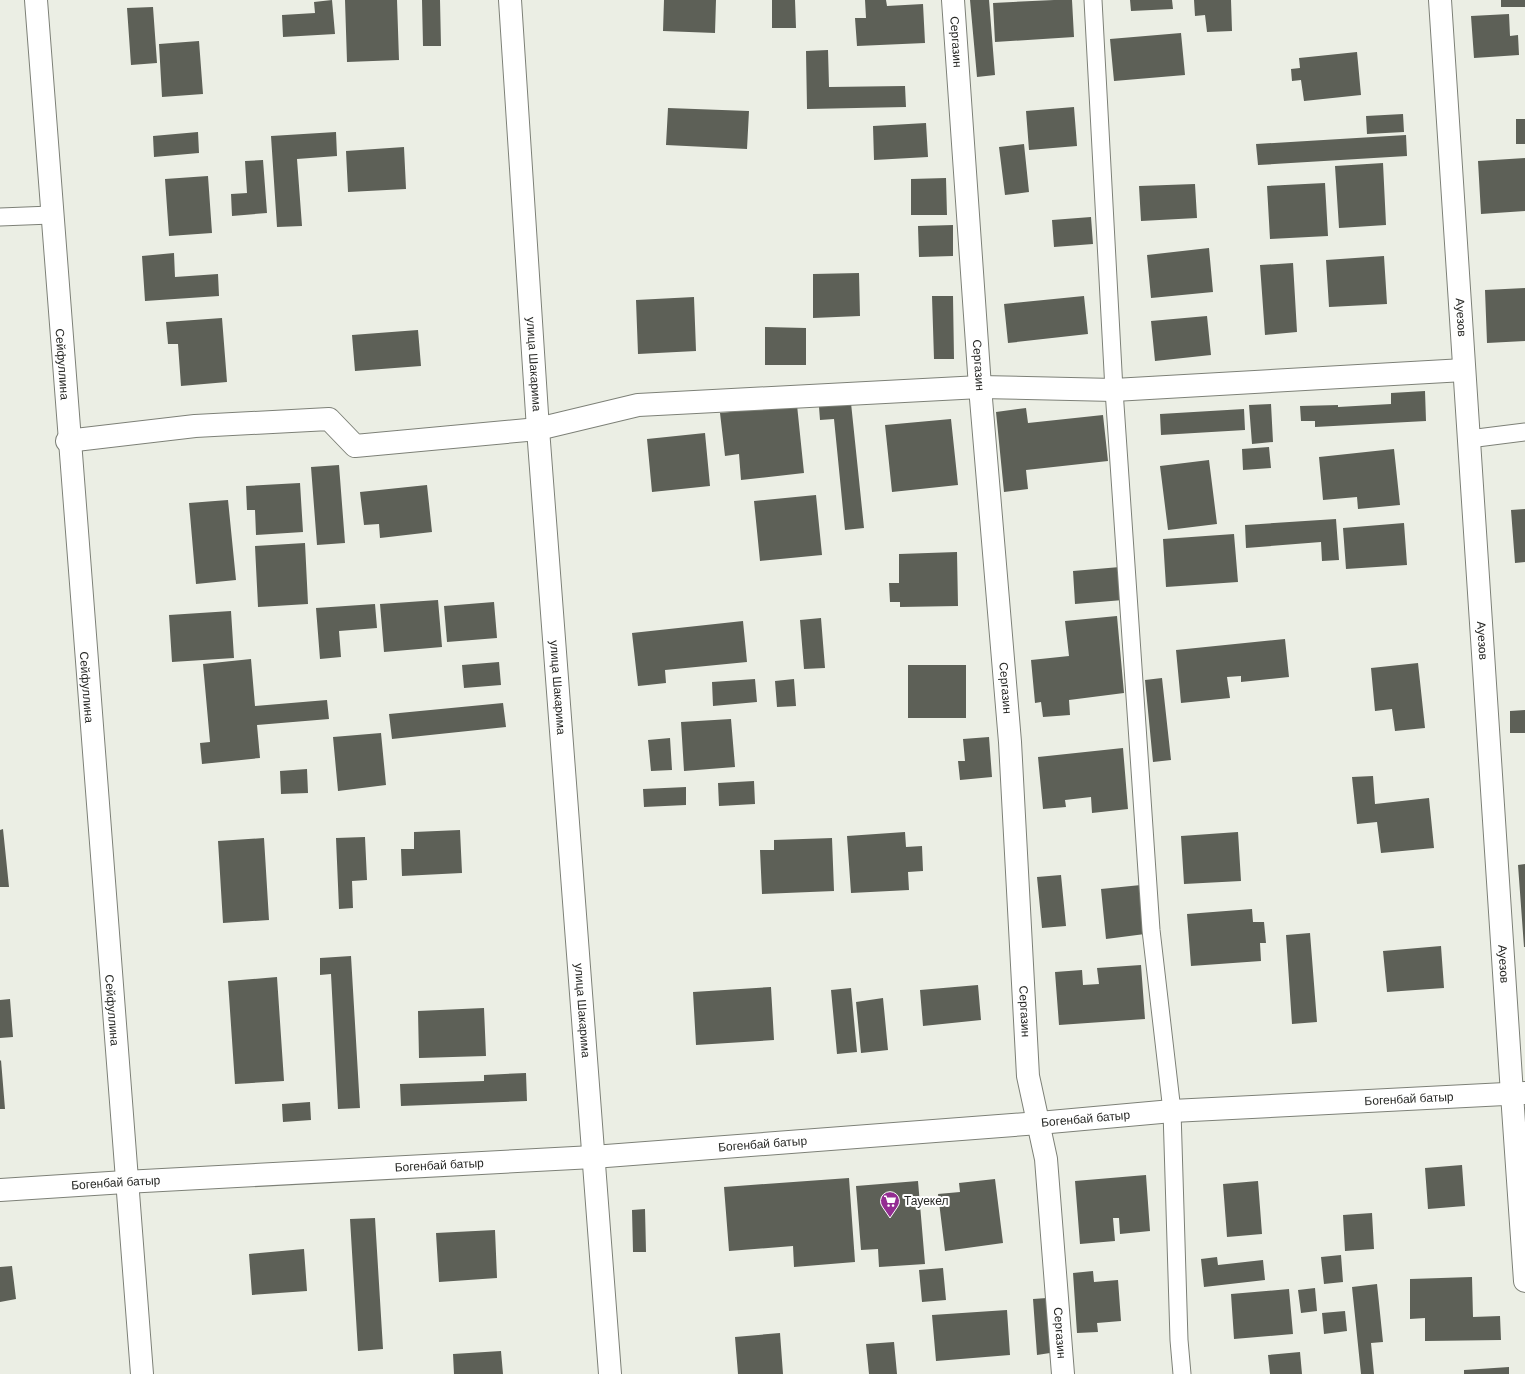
<svg xmlns="http://www.w3.org/2000/svg" width="1525" height="1374" viewBox="0 0 1525 1374" font-family="Arial,sans-serif">
	<rect width="100%" height="100%" fill="#ebeee4"/>
	<path fill="#5d6057" d="M 332,0 L 335,34 L 283,37 L 282,15 L 315,13 L 314,2 Z
		M 345,0 L 397,0 L 399,60 L 347,62 Z
		M 422,0 L 440,0 L 441,46 L 423,46 Z
		M 664,0 L 716,0 L 715,33 L 663,31 Z
		M 772,0 L 795,0 L 796,28 L 772,28 Z
		M 865,0 L 886,0 L 887,6 L 923,4 L 925,43 L 857,46 L 855,18 L 866,18 Z
		M 970,0 L 989,0 L 995,75 L 977,77 Z
		M 1054,0 L 1072,0 L 1074,37 L 995,42 L 993,3 Z
		M 1130,0 L 1172,0 L 1173,9 L 1131,11 Z
		M 1194,0 L 1231,0 L 1232,31 L 1207,32 L 1205,15 L 1195,16 Z
		M 1501,0 L 1525,0 L 1525,7 L 1501,7 Z
		M 153,7 L 157,63 L 131,65 L 127,8 Z
		M 1509,14 L 1510,36 L 1518,35 L 1519,55 L 1474,58 L 1471,16 Z
		M 1181,33 L 1185,75 L 1114,81 L 1110,39 Z
		M 199,41 L 203,94 L 162,97 L 159,44 Z
		M 828,50 L 829,87 L 905,86 L 906,107 L 807,109 L 806,51 Z
		M 1357,52 L 1361,95 L 1304,101 L 1301,80 L 1292,81 L 1291,69 L 1300,68 L 1299,58 Z
		M 1074,107 L 1077,146 L 1029,150 L 1026,111 Z
		M 668,108 L 749,111 L 747,149 L 666,145 Z
		M 1403,114 L 1404,132 L 1367,134 L 1366,116 Z
		M 1516,119 L 1525,119 L 1525,144 L 1516,144 Z
		M 926,123 L 928,157 L 874,160 L 873,126 Z
		M 198,132 L 199,153 L 154,157 L 153,136 Z
		M 336,132 L 337,156 L 297,159 L 302,226 L 277,227 L 271,136 Z
		M 1406,135 L 1407,156 L 1258,165 L 1256,144 Z
		M 1024,144 L 1029,192 L 1005,195 L 999,147 Z
		M 404,147 L 406,189 L 348,192 L 346,151 Z
		M 1525,158 L 1525,211 L 1481,214 L 1478,161 Z
		M 263,160 L 267,213 L 232,216 L 231,194 L 247,193 L 245,161 Z
		M 1383,163 L 1386,225 L 1339,228 L 1335,166 Z
		M 208,176 L 212,233 L 169,236 L 165,179 Z
		M 946,178 L 947,215 L 911,215 L 911,179 Z
		M 1325,183 L 1328,236 L 1270,239 L 1267,186 Z
		M 1195,184 L 1197,218 L 1141,221 L 1139,186 Z
		M 1091,217 L 1093,244 L 1054,247 L 1052,220 Z
		M 953,225 L 953,256 L 919,257 L 918,226 Z
		M 1209,248 L 1213,292 L 1151,298 L 1147,255 Z
		M 174,253 L 175,277 L 218,274 L 219,296 L 145,301 L 142,256 Z
		M 1384,256 L 1387,304 L 1329,307 L 1326,260 Z
		M 1293,263 L 1297,332 L 1265,335 L 1260,265 Z
		M 859,273 L 860,316 L 813,318 L 813,274 Z
		M 1525,288 L 1525,341 L 1487,343 L 1485,290 Z
		M 932,296 L 953,296 L 954,359 L 934,359 Z
		M 1084,296 L 1088,334 L 1008,343 L 1004,304 Z
		M 694,297 L 696,351 L 638,354 L 636,300 Z
		M 1207,316 L 1211,355 L 1155,361 L 1151,321 Z
		M 222,318 L 227,382 L 181,386 L 178,344 L 168,344 L 166,322 Z
		M 765,327 L 806,328 L 806,365 L 765,365 Z
		M 418,330 L 421,366 L 355,371 L 352,335 Z
		M 1425,391 L 1426,421 L 1315,427 L 1315,421 L 1301,421 L 1300,406 L 1338,405 L 1338,407 L 1391,404 L 1391,393 Z
		M 851,403 L 864,528 L 845,530 L 834,419 L 820,420 L 819,407 Z
		M 1271,404 L 1273,442 L 1252,444 L 1249,405 Z
		M 797,405 L 804,473 L 741,480 L 739,454 L 725,456 L 720,413 Z
		M 1026,408 L 1028,423 L 1103,415 L 1108,461 L 1026,470 L 1028,489 L 1004,492 L 996,412 Z
		M 1244,409 L 1245,430 L 1161,435 L 1160,414 Z
		M 951,419 L 958,485 L 892,492 L 885,425 Z
		M 705,433 L 710,486 L 652,492 L 647,439 Z
		M 1269,447 L 1271,468 L 1243,470 L 1242,449 Z
		M 1394,449 L 1400,505 L 1358,509 L 1357,497 L 1323,500 L 1319,457 Z
		M 1209,460 L 1217,524 L 1168,530 L 1160,466 Z
		M 339,465 L 345,543 L 317,545 L 311,467 Z
		M 300,483 L 303,532 L 256,535 L 255,510 L 247,510 L 246,486 Z
		M 427,485 L 432,532 L 380,538 L 379,524 L 364,525 L 360,492 Z
		M 816,495 L 822,555 L 760,561 L 754,501 Z
		M 228,500 L 236,580 L 196,584 L 189,503 Z
		M 1525,509 L 1525,562 L 1515,563 L 1511,510 Z
		M 1336,519 L 1339,560 L 1322,561 L 1321,542 L 1246,548 L 1245,525 Z
		M 1404,523 L 1407,565 L 1346,569 L 1343,528 Z
		M 1234,534 L 1238,582 L 1166,587 L 1163,539 Z
		M 305,543 L 308,604 L 258,607 L 255,546 Z
		M 957,552 L 958,606 L 900,607 L 900,602 L 890,602 L 889,583 L 899,583 L 899,554 Z
		M 1120,567 L 1123,600 L 1075,604 L 1073,571 Z
		M 438,600 L 442,647 L 384,652 L 380,604 Z
		M 494,602 L 497,638 L 447,642 L 444,606 Z
		M 375,604 L 377,628 L 339,631 L 341,657 L 320,659 L 316,608 Z
		M 231,611 L 234,658 L 172,662 L 169,615 Z
		M 1117,616 L 1124,693 L 1069,700 L 1070,715 L 1043,717 L 1041,702 L 1035,703 L 1031,660 L 1069,656 L 1065,621 Z
		M 821,618 L 825,668 L 804,669 L 800,620 Z
		M 743,621 L 747,662 L 665,670 L 666,683 L 638,686 L 632,633 Z
		M 1285,639 L 1289,677 L 1241,682 L 1241,676 L 1227,677 L 1230,698 L 1181,703 L 1176,650 Z
		M 251,659 L 255,706 L 327,700 L 329,719 L 257,725 L 260,758 L 202,764 L 200,743 L 210,742 L 203,664 Z
		M 499,662 L 501,685 L 464,688 L 462,665 Z
		M 1418,663 L 1425,728 L 1395,731 L 1392,709 L 1375,711 L 1371,668 Z
		M 908,665 L 966,665 L 966,718 L 908,718 Z
		M 1162,678 L 1171,760 L 1153,762 L 1145,680 Z
		M 755,679 L 757,702 L 713,706 L 712,682 Z
		M 794,679 L 796,706 L 777,707 L 775,681 Z
		M 503,703 L 506,727 L 392,739 L 389,714 Z
		M 1525,710 L 1525,733 L 1510,733 L 1510,711 Z
		M 731,719 L 735,767 L 684,771 L 681,722 Z
		M 381,733 L 386,785 L 338,791 L 333,737 Z
		M 989,737 L 992,777 L 960,780 L 958,761 L 965,761 L 963,739 Z
		M 670,738 L 672,770 L 651,771 L 648,740 Z
		M 1123,748 L 1128,809 L 1092,813 L 1091,797 L 1065,800 L 1066,807 L 1043,809 L 1038,757 Z
		M 307,769 L 308,793 L 281,794 L 280,771 Z
		M 1373,776 L 1375,804 L 1429,798 L 1434,848 L 1381,853 L 1377,822 L 1357,824 L 1352,777 Z
		M 754,781 L 755,804 L 719,806 L 718,783 Z
		M 686,787 L 686,805 L 644,807 L 643,789 Z
		M 3,829 L 9,887 L 0,887 L 0,830 Z
		M 460,830 L 462,873 L 402,876 L 401,849 L 414,849 L 414,832 Z
		M 905,832 L 906,847 L 922,846 L 923,871 L 908,872 L 909,890 L 851,893 L 847,836 Z
		M 1238,832 L 1241,881 L 1184,884 L 1181,836 Z
		M 365,837 L 367,880 L 352,881 L 353,908 L 339,909 L 336,838 Z
		M 264,838 L 269,920 L 223,923 L 218,841 Z
		M 832,838 L 834,891 L 762,894 L 760,850 L 774,850 L 774,840 Z
		M 1525,864 L 1525,947 L 1524,947 L 1518,865 Z
		M 1061,875 L 1066,926 L 1042,928 L 1037,877 Z
		M 1141,885 L 1145,934 L 1106,939 L 1101,889 Z
		M 1252,909 L 1253,922 L 1264,922 L 1266,943 L 1260,943 L 1261,961 L 1191,966 L 1187,914 Z
		M 1310,933 L 1317,1022 L 1292,1024 L 1286,935 Z
		M 1441,946 L 1444,988 L 1387,992 L 1383,951 Z
		M 351,956 L 360,1108 L 338,1109 L 331,974 L 320,975 L 320,958 Z
		M 1141,965 L 1145,1019 L 1059,1025 L 1055,972 L 1082,970 L 1083,985 L 1099,984 L 1097,968 Z
		M 277,977 L 284,1081 L 235,1084 L 228,981 Z
		M 978,985 L 981,1020 L 923,1026 L 920,990 Z
		M 771,987 L 774,1040 L 696,1045 L 693,992 Z
		M 851,988 L 857,1052 L 837,1054 L 831,990 Z
		M 883,998 L 888,1050 L 861,1053 L 856,1002 Z
		M 10,999 L 13,1037 L 0,1038 L 0,1000 Z
		M 484,1008 L 486,1056 L 419,1058 L 418,1011 Z
		M 1,1060 L 5,1109 L 0,1109 L 0,1061 Z
		M 526,1073 L 527,1101 L 401,1106 L 400,1084 L 484,1081 L 484,1075 Z
		M 310,1102 L 311,1120 L 283,1122 L 282,1104 Z
		M 1462,1165 L 1465,1206 L 1428,1209 L 1425,1168 Z
		M 1146,1175 L 1150,1231 L 1120,1234 L 1119,1218 L 1113,1218 L 1115,1241 L 1080,1244 L 1075,1181 Z
		M 849,1178 L 855,1262 L 794,1267 L 793,1246 L 729,1251 L 724,1187 Z
		M 995,1179 L 1003,1243 L 945,1251 L 938,1194 L 960,1192 L 959,1183 Z
		M 918,1181 L 925,1264 L 879,1267 L 878,1249 L 861,1250 L 856,1186 Z
		M 1258,1181 L 1262,1234 L 1227,1237 L 1223,1184 Z
		M 645,1209 L 646,1252 L 633,1252 L 632,1210 Z
		M 1372,1213 L 1374,1249 L 1345,1251 L 1343,1215 Z
		M 375,1218 L 383,1349 L 358,1351 L 350,1219 Z
		M 495,1230 L 497,1278 L 439,1282 L 436,1233 Z
		M 304,1249 L 307,1291 L 252,1295 L 249,1254 Z
		M 1341,1255 L 1343,1282 L 1324,1284 L 1321,1257 Z
		M 1217,1257 L 1218,1265 L 1263,1260 L 1265,1280 L 1204,1287 L 1201,1259 Z
		M 12,1266 L 16,1299 L 0,1302 L 0,1267 Z
		M 943,1268 L 946,1300 L 922,1302 L 919,1270 Z
		M 1093,1271 L 1094,1282 L 1118,1280 L 1121,1321 L 1097,1323 L 1098,1332 L 1077,1333 L 1073,1273 Z
		M 1472,1277 L 1473,1317 L 1500,1316 L 1501,1340 L 1425,1341 L 1425,1318 L 1410,1319 L 1410,1279 Z
		M 1377,1284 L 1383,1342 L 1371,1343 L 1374,1374 L 1361,1374 L 1352,1287 Z
		M 1315,1288 L 1317,1311 L 1301,1313 L 1298,1290 Z
		M 1289,1289 L 1293,1334 L 1234,1339 L 1231,1294 Z
		M 1047,1298 L 1050,1353 L 1037,1355 L 1033,1299 Z
		M 1007,1310 L 1010,1355 L 936,1361 L 932,1315 Z
		M 1345,1311 L 1347,1331 L 1324,1334 L 1322,1313 Z
		M 780,1333 L 783,1374 L 738,1374 L 735,1337 Z
		M 894,1342 L 897,1374 L 869,1374 L 866,1344 Z
		M 501,1351 L 503,1374 L 454,1374 L 453,1354 Z
		M 1300,1352 L 1302,1374 L 1270,1374 L 1268,1355 Z
		M 1509,1367 L 1509,1374 L 1464,1374 L 1464,1370 Z"/>
	<g fill="none" stroke-linecap="round" stroke-linejoin="round">
		<g stroke="#7d8077" stroke-width="19">
			<path id="lane" d="M 1093,0 L 1114,390 L 1151,930 L 1172,1111 L 1179,1340 L 1182,1374
				M 0,217 L 51,215
				M 1469,439 L 1525,432"/>
		</g>
		<g stroke="#7d8077" stroke-width="24">
			<g id="street">
				<path id="s1" d="M 510,0 L 538,429 L 610,1374"/>
				<path id="s2" d="M 953,0 L 980,387 L 1010,742 L 1028,1076 L 1046,1159 L 1063,1374"/>
				<path id="s3" d="M 1440,0 L 1512,1094 L 1525,1281"/>
				<path d="M 67,441 L 195,426 L 329,419 L 355,446 L 538,429 L 638,405 L 980,387 L 1114,390 L 1464,370"/>
			</g>
		</g>
		<g stroke="#7d8077" stroke-width="24">
			<g id="secondary">
				<path id="s4" d="M 36,0 C 68,458 103,916 142,1374"/>
				<path id="s5" d="M 0,1190 L 125,1182 L 593,1157 L 1039,1123 L 1172,1111 L 1525,1093"/>
			</g>
		</g>
		<use href="#lane" stroke="#fff" stroke-width="17"/>
		<use href="#street" stroke="#fff" stroke-width="22"/>
		<use href="#secondary" stroke="#fff" stroke-width="22"/>
	</g>
	<defs>
		<g id="supermarket-pin" transform="scale(1)"><path d="M0 17L-7.5 6A9.5 9.5 0 1 1 7.5 6Z" fill="#932d92" stroke="#fff"/><path d="M-6-5.5h2.5l.6 2H6L4.5 2H-2.5L-4.4-4H-6ZM-1.5 3.2a1.3 1.3 0 1 0 .1 0ZM3 3.2a1.3 1.3 0 1 0 .1 0Z" fill="#fff"/></g>
	</defs>
	<g fill-rule="evenodd">
		<use href="#supermarket-pin" x="890" y="1201"/>
	</g>
	<g text-anchor="middle" dominant-baseline="central" stroke-width="4" stroke-linejoin="round" paint-order="stroke">
		<g font-size="12" fill="#272825" stroke="#fff">
			<text stroke="none"><textPath href="#s2" startOffset="42">Сергазин</textPath></text>
			<text stroke="none"><textPath href="#s3" startOffset="318">Ауезов</textPath></text>
			<text stroke="none"><textPath href="#s4" startOffset="365">Сейфуллина</textPath></text>
			<text stroke="none"><textPath href="#s1" startOffset="365">улица Шакарима</textPath></text>
			<text stroke="none"><textPath href="#s2" startOffset="366">Сергазин</textPath></text>
			<text stroke="none"><textPath href="#s3" startOffset="642">Ауезов</textPath></text>
			<text stroke="none"><textPath href="#s4" startOffset="689">Сейфуллина</textPath></text>
			<text stroke="none"><textPath href="#s1" startOffset="689">улица Шакарима</textPath></text>
			<text stroke="none"><textPath href="#s2" startOffset="690">Сергазин</textPath></text>
			<text stroke="none"><textPath href="#s3" startOffset="966">Ауезов</textPath></text>
			<text stroke="none"><textPath href="#s4" startOffset="1013">Сейфуллина</textPath></text>
			<text stroke="none"><textPath href="#s1" startOffset="1013">улица Шакарима</textPath></text>
			<text stroke="none"><textPath href="#s2" startOffset="1014">Сергазин</textPath></text>
			<text stroke="none"><textPath href="#s5" startOffset="1412">Богенбай батыр</textPath></text>
			<text stroke="none"><textPath href="#s5" startOffset="1088">Богенбай батыр</textPath></text>
			<text stroke="none"><textPath href="#s5" startOffset="764">Богенбай батыр</textPath></text>
			<text stroke="none"><textPath href="#s5" startOffset="440">Богенбай батыр</textPath></text>
			<text stroke="none"><textPath href="#s5" startOffset="116">Богенбай батыр</textPath></text>
			<text stroke="none"><textPath href="#s2" startOffset="1338">Сергазин</textPath></text>
		</g>
		<g font-size="12" fill="#272825" stroke="#fff" text-anchor="start">
			<text x="904" y="1201">Тауекел</text>
		</g>
	</g>
</svg>
